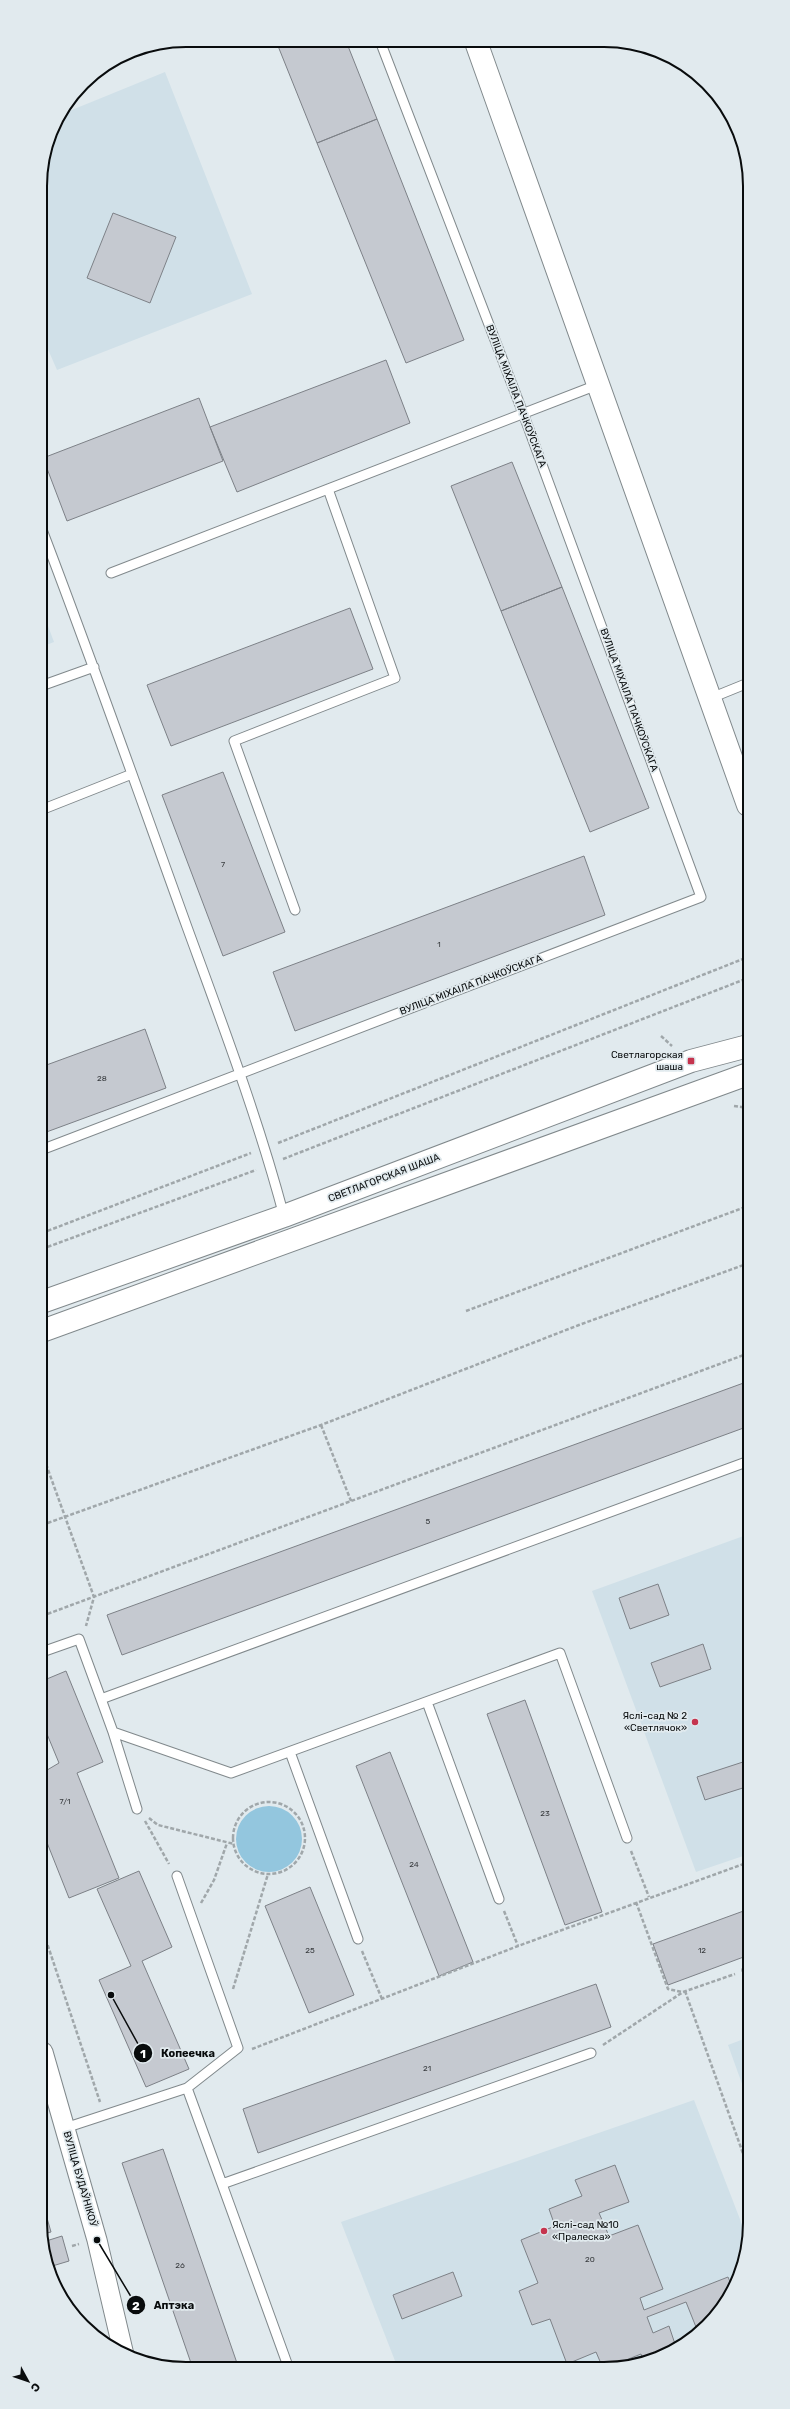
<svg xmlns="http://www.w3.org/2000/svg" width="790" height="2409" viewBox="0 0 790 2409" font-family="Rubik,sans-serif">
	<rect width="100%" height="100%" fill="#e1eaee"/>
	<path fill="#d0e0e8" d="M 165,72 L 252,294 L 57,370 L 40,331 L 40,177 L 51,130 L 62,114 Z
		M 41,607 L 54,642 L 41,647 Z
		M 749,1534 L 749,1854 L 696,1872 L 592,1591 Z
		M 749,2037 L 750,2106 L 728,2045 Z
		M 694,2100 L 748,2240 L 739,2279 L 714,2319 L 677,2350 L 632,2366 L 397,2366 L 341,2222 Z"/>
	<path fill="#93c6de" d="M236 1839a33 33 0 1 1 66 0a33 33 0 1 1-66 0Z"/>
	<path fill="#c5c9d0" stroke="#7d8187" d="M 276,41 L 346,41 L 377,119 L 317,143 Z
		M 377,119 L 464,340 L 406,363 L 317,143 Z
		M 113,213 L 176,237 L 150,303 L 87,278 Z
		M 386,360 L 410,423 L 237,492 L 210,427 Z
		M 199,398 L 223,461 L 67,521 L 43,458 Z
		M 512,462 L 562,587 L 501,611 L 451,486 Z
		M 562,587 L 649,808 L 590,832 L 501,611 Z
		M 350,608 L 373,669 L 171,746 L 147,685 Z
		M 223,772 L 285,932 L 223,956 L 162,795 Z
		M 41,777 L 47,791 L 41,794 Z
		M 584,856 L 605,915 L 295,1031 L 273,972 Z
		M 145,1029 L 166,1088 L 41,1134 L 41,1067 Z
		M 749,1381 L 749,1426 L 122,1655 L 107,1615 Z
		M 658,1584 L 669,1615 L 630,1629 L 619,1598 Z
		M 703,1644 L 711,1669 L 660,1687 L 651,1663 Z
		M 66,1671 L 103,1762 L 77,1773 L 119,1878 L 69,1898 L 42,1830 L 42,1773 L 59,1763 L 42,1722 L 42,1681 Z
		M 525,1700 L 602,1912 L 565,1925 L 487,1714 Z
		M 390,1752 L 473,1962 L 439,1976 L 356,1766 Z
		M 746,1761 L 749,1772 L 749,1786 L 705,1800 L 697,1777 Z
		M 139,1871 L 172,1947 L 142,1961 L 189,2069 L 146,2087 L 99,1980 L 131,1966 L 97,1889 Z
		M 310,1887 L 354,1995 L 309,2013 L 265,1906 Z
		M 749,1909 L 749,1955 L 668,1985 L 653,1944 Z
		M 596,1984 L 611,2027 L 258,2153 L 243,2109 Z
		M 163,2149 L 238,2366 L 192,2366 L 122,2163 Z
		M 615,2165 L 629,2202 L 599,2213 L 609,2236 L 638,2225 L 663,2289 L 640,2298 L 644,2310 L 728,2277 L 733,2289 L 714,2319 L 698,2332 L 686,2302 L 647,2317 L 653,2333 L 669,2326 L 677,2350 L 644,2362 L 641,2354 L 611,2366 L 602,2366 L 596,2352 L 567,2364 L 550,2319 L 532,2325 L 519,2291 L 538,2283 L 521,2240 L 555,2226 L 549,2209 L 582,2196 L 575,2180 Z
		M 47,2218 L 51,2232 L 43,2234 L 43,2219 Z
		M 62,2236 L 69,2261 L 49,2267 L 43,2242 Z
		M 453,2272 L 462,2296 L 402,2319 L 393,2295 Z"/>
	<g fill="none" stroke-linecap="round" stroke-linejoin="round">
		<g stroke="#81898c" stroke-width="11">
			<path id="service" d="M 41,527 C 92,660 139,794 187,927 C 222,1023 258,1118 284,1216
				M 111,573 L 597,385
				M 41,686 L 94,667
				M 711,698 L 748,683
				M 41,810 L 132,774
				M 295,910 L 234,741 L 395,678 L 328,489
				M 41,1150 L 701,897 L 523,413 L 380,41
				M 42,1652 L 79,1639 L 101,1699 L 749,1461
				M 101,1699 L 113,1732 L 231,1773 L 560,1653 L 627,1838
				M 427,1702 L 499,1899
				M 113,1732 L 137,1809
				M 290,1752 L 358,1939
				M 747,1970 L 749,1969
				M 187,2088 L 222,2184 L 591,2053
				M 65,2128 L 187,2088 L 238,2048 L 177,1876
				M 222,2184 L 288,2366"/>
		</g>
		<g stroke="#81898c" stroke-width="21">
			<path id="minor" d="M 43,2052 L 97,2240 L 124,2355"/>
		</g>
		<g stroke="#81898c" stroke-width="24">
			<path id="secondary" d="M 42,1302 L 284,1216 L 691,1061 L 748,1046
				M 42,1331 L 748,1074"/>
		</g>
		<g stroke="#81898c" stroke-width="24">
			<path id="primary" d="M 476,42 L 748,805"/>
		</g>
		<path stroke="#a0a7aa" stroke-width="2.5" stroke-dasharray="4 2" stroke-linecap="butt" d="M 661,1036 L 672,1046
			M 734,1106 L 748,1108
			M 278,1143 L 748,957
			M 283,1159 L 748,978
			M 42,1233 L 251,1153
			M 42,1249 L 256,1170
			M 466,1311 L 748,1206
			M 321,1425 L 351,1501
			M 42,1453 L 94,1597 L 86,1626
			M 42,1525 L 321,1425 L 579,1325 L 749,1263
			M 42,1616 L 749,1353
			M233 1838a36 36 0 1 1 72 0a36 36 0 1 1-72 0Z
			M 149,1818 L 158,1825 L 234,1844
			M 145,1821 L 169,1864
			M 631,1851 L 649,1897
			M 636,1902 L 668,1989 L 682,1992
			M 201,1903 L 214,1880 L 227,1843
			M 504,1911 L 518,1946
			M 42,1928 L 100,2102
			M 362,1951 L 382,1999
			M 233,1989 L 268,1874
			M 685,1991 L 750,2173
			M 603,2045 L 683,1992 L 735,1974
			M 252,2049 L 518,1946 L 749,1862
			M 72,2246 L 79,2244"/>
		<use href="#service" stroke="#fff" stroke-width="9"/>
		<use href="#minor" stroke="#fff" stroke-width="19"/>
		<use href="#secondary" stroke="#fff" stroke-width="22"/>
		<use href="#primary" stroke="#fff" stroke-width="22"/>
	</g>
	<g fill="#c5344e" stroke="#e1eaee" stroke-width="1.5">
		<rect x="687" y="1057" width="8" height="8" rx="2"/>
		<circle cx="695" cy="1722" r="4"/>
		<circle cx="544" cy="2231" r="4"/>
	</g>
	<g text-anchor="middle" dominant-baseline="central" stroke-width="3.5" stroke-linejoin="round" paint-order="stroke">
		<g font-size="8" fill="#383b3e">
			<text x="223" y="864">7</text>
			<text x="439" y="944">1</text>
			<text x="102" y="1078">28</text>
			<text x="428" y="1521">5</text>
			<text x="65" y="1801">7/1</text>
			<text x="545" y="1813">23</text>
			<text x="414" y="1864">24</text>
			<text x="310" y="1950">25</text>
			<text x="702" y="1950">12</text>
			<text x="427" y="2068">21</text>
			<text x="590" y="2259">20</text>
			<text x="180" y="2265">26</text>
		</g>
		<g font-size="10" fill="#090c0d" stroke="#e1eaee">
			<text transform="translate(516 396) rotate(69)">ВУЛІЦА МІХАІЛА ПАЧКОЎСКАГА</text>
			<text transform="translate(629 700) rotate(70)">ВУЛІЦА МІХАІЛА ПАЧКОЎСКАГА</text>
			<text transform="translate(471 985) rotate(-21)">ВУЛІЦА МІХАІЛА ПАЧКОЎСКАГА</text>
			<text transform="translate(384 1178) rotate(-21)">СВЕТЛАГОРСКАЯ ШАША</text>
			<text transform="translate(80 2179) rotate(74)">ВУЛІЦА БУДАЎНІКОЎ</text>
		</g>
		<g font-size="10" fill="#090c0d" stroke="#e1eaee" text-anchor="end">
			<text x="683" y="1055">Светлагорская<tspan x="683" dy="12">шаша</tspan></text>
			<text x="687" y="1716">Яслі-сад № 2<tspan x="687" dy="12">«Светлячок»</tspan></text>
			<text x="552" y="2225" text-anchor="start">Яслі-сад №10<tspan x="552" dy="12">«Пралеска»</tspan></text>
		</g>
	</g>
	<path d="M0 0H790V2409H0ZM186 47H604A139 139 0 0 1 743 186V2223A139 139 0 0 1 604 2362H186A139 139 0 0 1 47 2223V186A139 139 0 0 1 186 47Z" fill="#e1eaee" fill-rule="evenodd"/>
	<path fill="none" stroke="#090c0d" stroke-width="2" d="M186 47H604A139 139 0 0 1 743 186V2223A139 139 0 0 1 604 2362H186A139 139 0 0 1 47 2223V186A139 139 0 0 1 186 47Z"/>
	<path fill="none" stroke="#090c0d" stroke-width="1.5" d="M111 1995L143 2053M97 2240L136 2305"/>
	<g fill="#090c0d" stroke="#e1eaee" stroke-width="1.5">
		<circle cx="111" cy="1995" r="4"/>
		<circle cx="97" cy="2240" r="4"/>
		<circle cx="143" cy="2053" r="10"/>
		<circle cx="136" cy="2305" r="10"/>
	</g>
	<g font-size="12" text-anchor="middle" font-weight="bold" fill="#fff">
		<text x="143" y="2058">1</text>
		<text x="136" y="2310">2</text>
	</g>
	<g font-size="11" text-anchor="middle" font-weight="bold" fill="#090c0d" stroke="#e1eaee" stroke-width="3.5" stroke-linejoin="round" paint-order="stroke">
		<text x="188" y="2057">Копеечка</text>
		<text x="174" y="2309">Аптэка</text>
	</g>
	<g transform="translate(28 2381) rotate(130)" stroke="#e1eaee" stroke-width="3" paint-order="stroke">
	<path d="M0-3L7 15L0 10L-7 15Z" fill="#090c0d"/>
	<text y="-6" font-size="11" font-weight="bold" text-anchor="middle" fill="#090c0d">С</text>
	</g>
</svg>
